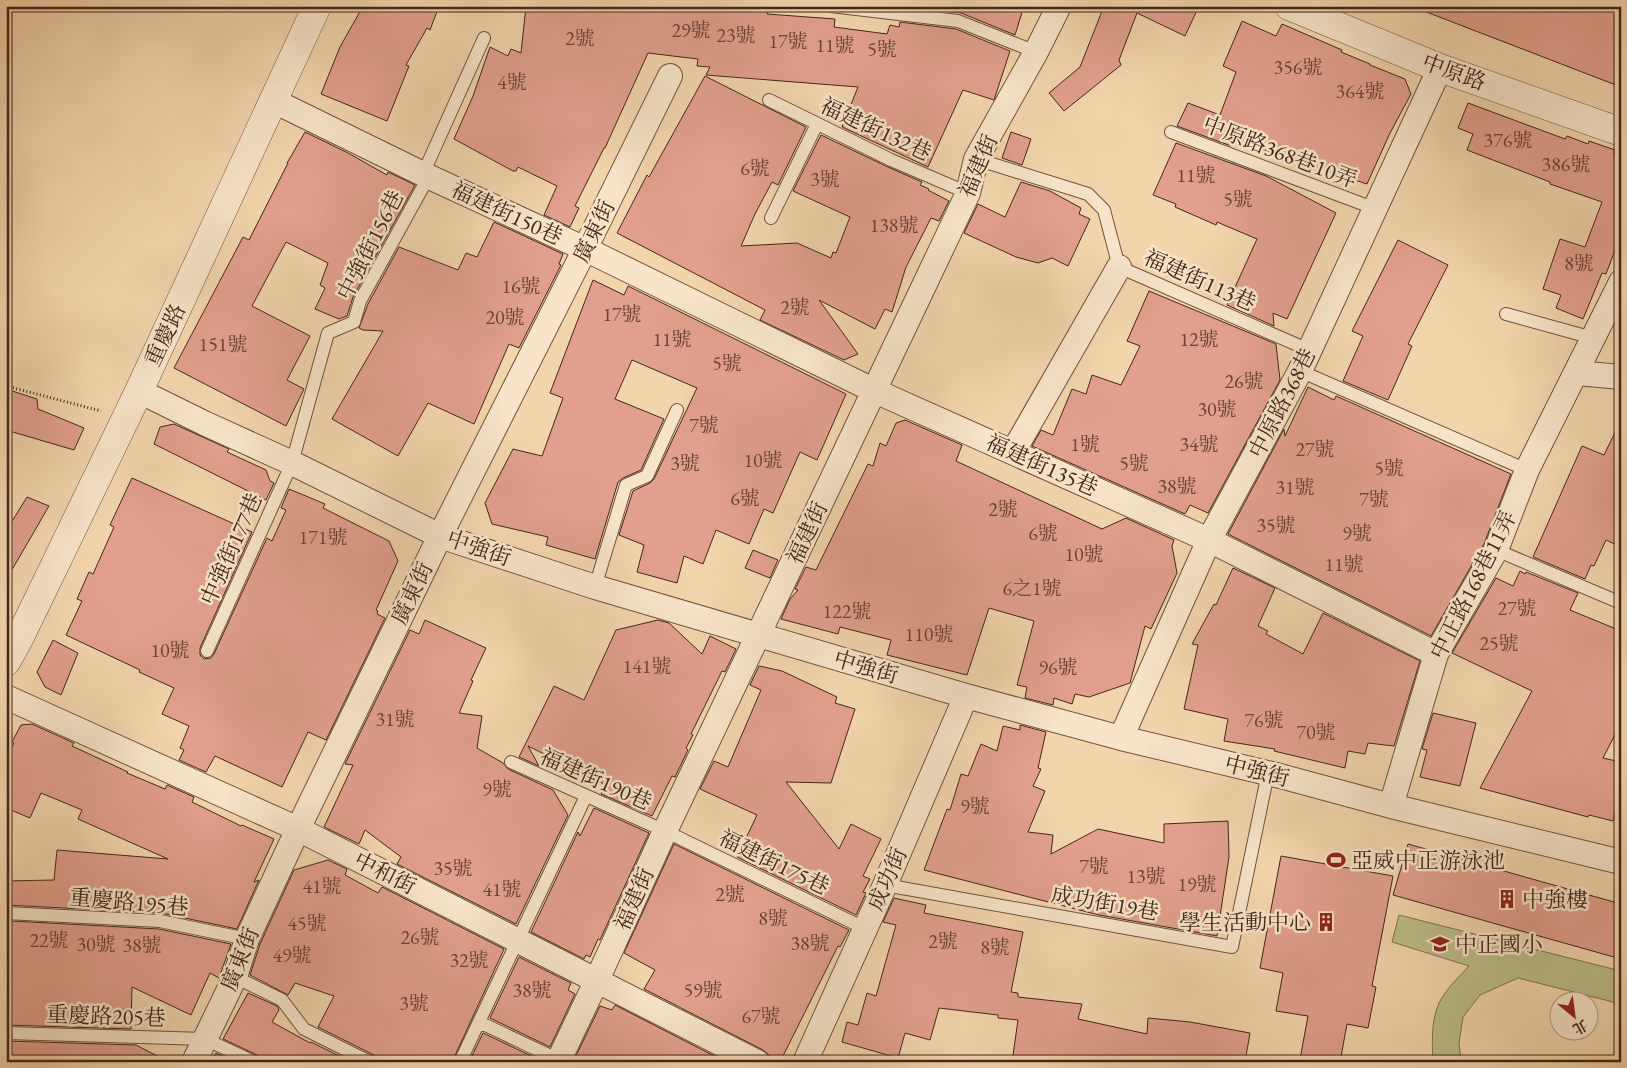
<svg xmlns="http://www.w3.org/2000/svg" width="1627" height="1068" viewBox="0 0 1627 1068" font-family="'EB Garamond','Noto Serif TC',serif">
	<rect width="100%" height="100%" fill="#f3d5ac"/>
	<filter id="stains"><feTurbulence type="fractalNoise" baseFrequency=".004" numOctaves="4"/><feColorMatrix values="0 0 0 0 .2 0 0 0 0 .09 0 0 0 0 .02 0 0 0 .5 -.17"/></filter>
	<radialGradient id="worn" r=".72"><stop offset=".6" stop-color="#630" stop-opacity="0"/><stop offset="1" stop-color="#630" stop-opacity=".3"/></radialGradient>
	<path fill="#bbbd89" stroke="#807252" d="M 1399,915 L 1621,971 L 1621,1004 L 1518,978 L 1480,995 L 1463,1017 L 1459,1043 L 1461,1062 L 1433,1062 C 1432,1043 1431,1021 1439,1003 C 1446,989 1459,977 1469,966 L 1392,942 Z"/>
	<path fill="#e1a08d" stroke="#44261a" d="M 363,6 L 439,6 L 430,30 L 427,28 L 406,65 L 409,66 L 387,121 L 321,94 L 340,47 Z
		M 526,6 L 674,6 L 705,10 L 705,6 L 719,6 L 768,12 L 767,14 L 835,19 L 834,27 L 887,34 L 890,25 L 899,27 L 900,22 L 956,29 L 1010,51 L 994,100 L 963,90 L 928,167 L 842,127 L 858,87 L 706,75 L 710,67 L 697,66 L 698,59 L 648,53 L 605,148 L 604,148 L 575,206 L 579,208 L 570,227 L 544,215 L 557,186 L 518,167 L 516,171 L 513,171 L 454,139 L 473,96 L 490,47 L 508,56 L 511,49 L 521,53 Z
		M 902,6 L 1024,6 L 1015,35 L 961,13 Z
		M 1104,6 L 1199,6 L 1185,36 L 1137,13 L 1119,60 L 1121,65 L 1064,111 L 1049,93 L 1080,67 Z
		M 1416,6 L 1621,6 L 1621,87 L 1416,8 Z
		M 1242,21 L 1276,36 L 1282,24 L 1342,50 L 1341,52 L 1370,64 L 1370,65 L 1405,79 L 1411,94 L 1390,133 L 1367,184 L 1234,140 L 1231,146 L 1177,126 L 1188,103 L 1220,115 L 1236,72 L 1223,66 Z
		M 705,76 L 806,127 L 778,185 L 772,182 L 755,214 L 741,246 L 797,243 L 831,258 L 833,252 L 836,253 L 850,217 L 793,191 L 821,135 L 888,167 L 922,182 L 920,185 L 929,189 L 928,190 L 949,201 L 939,221 L 931,218 L 906,267 L 892,312 L 885,309 L 875,329 L 819,300 L 858,354 L 844,360 L 760,320 L 765,310 L 617,233 L 647,175 L 649,177 Z
		M 1468,103 L 1565,139 L 1567,136 L 1588,144 L 1589,141 L 1615,150 L 1614,156 L 1621,158 L 1621,234 L 1606,274 L 1602,273 L 1583,319 L 1556,308 L 1561,295 L 1543,289 L 1560,239 L 1585,247 L 1602,202 L 1550,184 L 1550,182 L 1467,150 L 1473,134 L 1458,128 Z
		M 305,132 L 348,153 L 387,175 L 388,172 L 415,185 L 353,297 L 347,316 L 339,319 L 315,309 L 325,288 L 320,285 L 328,263 L 286,242 L 252,306 L 310,336 L 287,380 L 304,389 L 286,426 L 174,368 L 243,237 L 249,240 L 288,163 L 287,163 Z
		M 1011,132 L 1031,139 L 1022,165 L 1002,158 Z
		M 1176,143 L 1266,176 L 1336,213 L 1287,319 L 1273,313 L 1274,326 L 1227,305 L 1257,239 L 1217,222 L 1216,225 L 1175,207 L 1176,204 L 1153,195 Z
		M 1021,182 L 1050,191 L 1081,208 L 1079,214 L 1090,219 L 1068,266 L 1052,258 L 1038,263 L 1016,257 L 964,233 L 978,204 L 1005,217 Z
		M 494,222 L 563,254 L 559,264 L 561,265 L 519,348 L 509,344 L 474,424 L 428,403 L 398,456 L 332,419 L 383,331 L 363,330 L 359,328 L 368,304 L 399,247 L 458,270 L 466,253 L 477,257 Z
		M 1398,240 L 1448,265 L 1408,344 L 1412,346 L 1388,400 L 1343,381 L 1363,336 L 1352,331 Z
		M 593,280 L 624,295 L 628,286 L 846,394 L 817,460 L 800,452 L 773,513 L 764,509 L 749,544 L 716,530 L 703,564 L 684,556 L 677,583 L 637,572 L 644,545 L 619,535 L 633,491 L 650,483 L 654,479 L 697,388 L 632,360 L 615,399 L 664,419 L 641,470 L 623,478 L 618,482 L 595,559 L 546,545 L 548,537 L 492,524 L 485,503 L 513,449 L 542,456 L 563,398 L 550,393 Z
		M 1149,291 L 1276,344 L 1280,380 L 1208,513 L 1190,505 L 1185,514 L 1032,446 L 1041,430 L 1053,435 L 1072,389 L 1086,394 L 1092,375 L 1121,385 L 1140,346 L 1127,341 Z
		M 1308,387 L 1334,400 L 1336,396 L 1511,474 L 1484,544 L 1431,636 L 1228,534 L 1284,429 L 1285,436 Z
		M 6,389 L 37,399 L 38,409 L 84,428 L 74,450 L 6,430 Z
		M 905,420 L 962,445 L 956,461 L 1102,529 L 1126,518 L 1174,540 L 1172,546 L 1177,573 L 1151,629 L 1145,626 L 1130,683 L 1089,697 L 1075,694 L 1072,704 L 1054,698 L 1053,705 L 1025,698 L 1027,687 L 1017,685 L 1034,621 L 989,608 L 967,675 L 887,655 L 891,640 L 840,627 L 838,634 L 781,619 L 790,599 L 798,590 L 795,589 L 806,567 L 816,570 L 868,464 L 873,466 L 880,443 L 886,446 L 896,423 Z
		M 1621,420 L 1621,547 L 1606,540 L 1594,566 L 1591,565 L 1585,579 L 1533,557 L 1582,446 L 1604,455 Z
		M 174,424 L 229,449 L 227,452 L 266,470 L 270,481 L 274,483 L 266,500 L 154,444 L 160,427 Z
		M 132,478 L 252,532 L 200,648 L 200,655 L 204,659 L 211,658 L 214,654 L 267,538 L 272,541 L 286,510 L 281,508 L 289,489 L 325,504 L 323,508 L 389,541 L 398,561 L 376,610 L 378,611 L 377,614 L 385,618 L 326,740 L 308,732 L 282,787 L 215,756 L 206,772 L 179,760 L 184,750 L 180,748 L 189,726 L 162,714 L 174,688 L 139,672 L 140,670 L 66,635 L 82,601 L 77,599 L 89,572 L 93,574 L 114,527 L 110,525 Z
		M 27,497 L 49,506 L 6,580 L 6,531 Z
		M 753,550 L 778,560 L 770,578 L 745,568 Z
		M 1233,568 L 1275,588 L 1258,626 L 1268,631 L 1266,634 L 1303,654 L 1323,613 L 1420,661 L 1394,746 L 1368,743 L 1365,754 L 1348,751 L 1345,768 L 1274,751 L 1275,749 L 1224,741 L 1228,719 L 1184,709 L 1198,645 L 1192,644 L 1214,604 L 1216,605 Z
		M 1520,571 L 1525,574 L 1526,572 L 1578,593 L 1570,610 L 1621,631 L 1621,723 L 1603,758 L 1621,762 L 1621,791 L 1613,821 L 1589,815 L 1588,817 L 1480,788 L 1532,691 L 1452,653 L 1496,578 L 1513,586 Z
		M 425,620 L 486,648 L 471,680 L 473,681 L 459,713 L 482,716 L 477,748 L 503,763 L 508,769 L 553,790 L 568,815 L 516,924 L 397,864 L 401,857 L 365,830 L 359,844 L 324,827 L 353,765 L 345,764 L 410,630 L 419,634 Z
		M 658,620 L 669,623 L 702,654 L 710,636 L 736,649 L 725,672 L 722,671 L 691,734 L 693,735 L 686,748 L 688,750 L 675,777 L 672,776 L 652,816 L 601,794 L 606,785 L 528,746 L 539,766 L 519,757 L 554,686 L 584,700 L 616,630 Z
		M 53,640 L 78,653 L 61,695 L 45,687 L 37,672 Z
		M 759,666 L 782,671 L 837,697 L 835,703 L 855,709 L 831,783 L 786,782 L 839,849 L 851,824 L 881,839 L 863,876 L 870,879 L 863,892 L 866,893 L 856,915 L 737,857 L 757,815 L 700,789 L 714,761 L 728,767 L 761,690 L 750,685 Z
		M 1433,713 L 1476,723 L 1460,786 L 1420,777 L 1427,750 L 1422,749 Z
		M 32,724 L 74,743 L 72,746 L 128,772 L 127,773 L 165,789 L 167,785 L 194,797 L 192,802 L 241,826 L 242,825 L 274,839 L 254,882 L 259,880 L 237,929 L 161,913 L 6,905 L 6,881 L 54,880 L 57,850 L 168,859 L 78,819 L 82,810 L 41,793 L 30,818 L 6,808 L 6,760 L 14,743 L 12,742 L 21,725 Z
		M 1020,725 L 1046,732 L 1038,768 L 1041,769 L 1033,786 L 1045,791 L 1028,832 L 1053,835 L 1051,854 L 1098,829 L 1164,843 L 1164,824 L 1228,821 L 1229,857 L 1217,936 L 1099,915 L 924,870 L 947,809 L 950,810 L 961,774 L 968,776 L 981,744 L 997,751 L 1003,726 L 1020,730 Z
		M 594,808 L 649,833 L 600,940 L 598,939 L 590,957 L 586,955 L 584,959 L 531,932 L 578,832 L 580,836 Z
		M 674,844 L 849,930 L 840,947 L 838,946 L 780,1062 L 771,1062 L 769,1055 L 763,1050 L 644,989 L 655,970 L 624,953 Z
		M 1408,844 L 1621,904 L 1621,959 L 1393,895 Z
		M 1281,856 L 1393,876 L 1372,986 L 1376,987 L 1368,1028 L 1347,1024 L 1340,1062 L 1319,1062 L 1300,1059 L 1308,1016 L 1276,1011 L 1283,973 L 1260,968 Z
		M 328,860 L 347,869 L 345,875 L 378,893 L 382,887 L 504,949 L 452,1062 L 378,1062 L 374,1055 L 318,1027 L 334,996 L 295,983 L 288,995 L 250,975 L 260,944 L 294,870 Z
		M 894,898 L 926,905 L 924,913 L 1023,932 L 1011,992 L 1018,993 L 1018,997 L 1082,1004 L 1078,1019 L 1147,1034 L 1148,1018 L 1190,1022 L 1250,1033 L 1245,1062 L 1012,1062 L 1018,1020 L 998,1018 L 998,1015 L 939,1008 L 930,1040 L 905,1033 L 898,1058 L 842,1042 L 847,1022 L 858,1025 L 867,993 L 876,996 L 896,925 L 883,922 Z
		M 11,921 L 159,929 L 231,944 L 219,978 L 210,973 L 191,1015 L 132,987 L 131,1029 L 6,1025 L 6,982 L 9,982 Z
		M 519,957 L 571,983 L 568,990 L 575,994 L 550,1047 L 490,1018 Z
		M 248,993 L 277,1006 L 279,1010 L 272,1022 L 310,1043 L 311,1042 L 351,1062 L 262,1062 L 257,1055 L 223,1039 Z
		M 615,1005 L 726,1062 L 573,1062 L 600,1006 L 612,1010 Z
		M 483,1033 L 544,1062 L 469,1062 Z
		M 6,1041 L 136,1045 L 169,1062 L 6,1062 Z
		M 216,1053 L 234,1062 L 211,1062 Z"/>
	<g fill="none" stroke-linecap="round" stroke-linejoin="round">
		<g stroke="#70523e" stroke-width="14">
			<path id="service" d="M 831,6 L 958,21 L 1036,52
				M 769,100 L 891,160 L 968,193
				M 1171,132 L 1376,209
				M 976,159 L 1088,194 L 1104,210 L 1119,267 L 1309,350
				M 423,174 L 484,38
				M 771,218 L 817,124
				M 1506,314 L 1593,338
				M 1300,371 L 1527,470
				M 1496,550 L 1621,603
				M 595,587 L 626,485 L 647,476 L 677,410
				M 207,651 L 292,463 L 328,333 L 354,322 L 360,301 L 429,176
				M 511,762 L 665,831 L 866,929
				M 885,885 L 1232,947 L 1268,773
				M 6,913 L 160,921 L 247,939
				M 235,977 L 282,1000 L 304,1029 L 370,1062
				M 479,1022 L 559,1060
				M 6,1033 L 205,1039 L 254,1062
				M 460,1062 L 586,796"/>
		</g>
		<g stroke="#70523e" stroke-width="26">
			<path id="minor" d="M 274,101 L 423,174 L 585,249 L 875,391 L 1209,540 L 1436,654
				M 1577,373 L 1621,377
				M 139,391 L 204,423 L 292,463 L 440,536 L 595,587 L 966,696 L 1121,738 L 1280,776 L 1391,806 L 1621,862
				M 1013,452 L 1119,267
				M 6,697 L 298,829 L 757,1062
				M 1121,738 L 1209,540 L 1300,371 L 1440,68
				M 1391,806 L 1436,654 L 1496,550 L 1527,470 L 1621,282
				M 194,1062 L 235,977 L 247,939 L 298,829 L 440,536 L 585,249 L 670,76
				M 558,1062 L 597,980 L 665,831 L 968,193 L 976,159 L 1036,52 L 1059,6
				M 805,1062 L 885,885 L 966,696"/>
		</g>
		<g stroke="#70523e" stroke-width="29">
			<path id="tertiary" d="M 1289,6 L 1440,68 L 1621,132
				M 6,662 L 19,639 L 139,391 L 317,6"/>
		</g>
		<path stroke="#44261a" stroke-width="3" stroke-dasharray="1 2.5" stroke-linecap="butt" d="M 6,386 L 101,411"/>
		<use href="#service" stroke="#f7e4c9" stroke-width="12"/>
		<use href="#minor" stroke="#f7e4c9" stroke-width="24"/>
		<use href="#tertiary" stroke="#f7e4c9" stroke-width="28"/>
	</g>
	<defs>
		<g id="stadium-bare" transform="scale(1.5)"><path d="M0-5a6.5 5 0 1 0 0 10a6.5 5 0 1 0 0-10ZM-3.5-1.8h7v3.6h-7Z" fill="#8f2418" stroke="#f7e4c9" stroke-width="2.5" paint-order="stroke"/></g>
		<g id="building-bare" transform="scale(1.5)"><path d="M-4-6H4V6H1V3H-1V6H-4ZM-2.5-4.3h1.7v1.8h-1.7ZM.8-4.3h1.7v1.8H.8ZM-2.5-1h1.7V.8h-1.7ZM.8-1h1.7V.8H.8Z" fill="#8f2418" stroke="#f7e4c9" stroke-width="2.5" paint-order="stroke"/></g>
		<g id="school-bare" transform="scale(1.5)"><path d="M0-5L7-2L0 1L-7-2ZM-4 1L0 2.5L4 1V4Q0 6-4 4Z" fill="#8f2418" stroke="#f7e4c9" stroke-width="2.5" paint-order="stroke"/></g>
	</defs>
	<g fill-rule="evenodd">
		<use href="#stadium-bare" x="1336" y="860"/>
		<use href="#building-bare" x="1507" y="899"/>
		<use href="#building-bare" x="1326" y="922"/>
		<use href="#school-bare" x="1440" y="944"/>
	</g>
	<g text-anchor="middle" dominant-baseline="central" stroke-width="5" stroke-linejoin="round" paint-order="stroke">
		<g font-size="20" fill="#6b4437">
			<text x="691" y="30">29號</text>
			<text x="736" y="35">23號</text>
			<text x="580" y="38">2號</text>
			<text x="788" y="41">17號</text>
			<text x="835" y="45">11號</text>
			<text x="882" y="49">5號</text>
			<text x="1298" y="67">356號</text>
			<text x="512" y="82">4號</text>
			<text x="1360" y="91">364號</text>
			<text x="1508" y="140">376號</text>
			<text x="1566" y="164">386號</text>
			<text x="755" y="168">6號</text>
			<text x="1196" y="175">11號</text>
			<text x="825" y="179">3號</text>
			<text x="1238" y="199">5號</text>
			<text x="894" y="225">138號</text>
			<text x="1579" y="263">8號</text>
			<text x="521" y="286">16號</text>
			<text x="795" y="307">2號</text>
			<text x="622" y="314">17號</text>
			<text x="505" y="317">20號</text>
			<text x="672" y="339">11號</text>
			<text x="1199" y="339">12號</text>
			<text x="223" y="344">151號</text>
			<text x="727" y="363">5號</text>
			<text x="1244" y="381">26號</text>
			<text x="1217" y="409">30號</text>
			<text x="704" y="425">7號</text>
			<text x="1085" y="444">1號</text>
			<text x="1199" y="444">34號</text>
			<text x="1315" y="449">27號</text>
			<text x="763" y="460">10號</text>
			<text x="685" y="463">3號</text>
			<text x="1134" y="463">5號</text>
			<text x="1389" y="468">5號</text>
			<text x="1177" y="486">38號</text>
			<text x="1295" y="487">31號</text>
			<text x="745" y="498">6號</text>
			<text x="1374" y="499">7號</text>
			<text x="1003" y="509">2號</text>
			<text x="1276" y="525">35號</text>
			<text x="1043" y="533">6號</text>
			<text x="1357" y="533">9號</text>
			<text x="323" y="537">171號</text>
			<text x="1084" y="554">10號</text>
			<text x="1344" y="564">11號</text>
			<text x="1032" y="588">6之1號</text>
			<text x="1517" y="608">27號</text>
			<text x="847" y="611">122號</text>
			<text x="929" y="634">110號</text>
			<text x="1499" y="643">25號</text>
			<text x="170" y="650">10號</text>
			<text x="647" y="666">141號</text>
			<text x="1058" y="667">96號</text>
			<text x="395" y="719">31號</text>
			<text x="1264" y="720">76號</text>
			<text x="1316" y="732">70號</text>
			<text x="497" y="789">9號</text>
			<text x="975" y="806">9號</text>
			<text x="1094" y="866">7號</text>
			<text x="453" y="868">35號</text>
			<text x="1146" y="876">13號</text>
			<text x="1197" y="884">19號</text>
			<text x="322" y="886">41號</text>
			<text x="502" y="889">41號</text>
			<text x="730" y="894">2號</text>
			<text x="773" y="918">8號</text>
			<text x="307" y="923">45號</text>
			<text x="420" y="937">26號</text>
			<text x="49" y="940">22號</text>
			<text x="943" y="941">2號</text>
			<text x="810" y="943">38號</text>
			<text x="96" y="944">30號</text>
			<text x="142" y="945">38號</text>
			<text x="995" y="947">8號</text>
			<text x="292" y="955">49號</text>
			<text x="469" y="960">32號</text>
			<text x="532" y="990">38號</text>
			<text x="703" y="990">59號</text>
			<text x="414" y="1003">3號</text>
			<text x="761" y="1016">67號</text>
		</g>
		<g font-size="22" fill="#44261a" stroke="#f7e4c9">
			<text transform="translate(1454 72) rotate(20)">中原路</text>
			<text transform="translate(876 129) rotate(25)">福建街132巷</text>
			<text transform="translate(1280 152) rotate(21)">中原路368巷10弄</text>
			<text transform="translate(978 166) rotate(-67)">福建街</text>
			<text transform="translate(507 213) rotate(25)">福建街150巷</text>
			<text transform="translate(594 231) rotate(-64)">廣東街</text>
			<text transform="translate(370 245) rotate(-63)">中強街156巷</text>
			<text transform="translate(1200 280) rotate(24)">福建街113巷</text>
			<text transform="translate(165 335) rotate(-65)">重慶路</text>
			<text transform="translate(1282 403) rotate(-63)">中原路368巷</text>
			<text transform="translate(1042 465) rotate(24)">福建街135巷</text>
			<text transform="translate(807 533) rotate(-65)">福建街</text>
			<text transform="translate(479 548) rotate(19)">中強街</text>
			<text transform="translate(231 549) rotate(-66)">中強街177巷</text>
			<text transform="translate(1473 585) rotate(-63)">中正路168巷11弄</text>
			<text transform="translate(412 593) rotate(-64)">廣東街</text>
			<text transform="translate(866 667) rotate(16)">中強街</text>
			<text transform="translate(1257 771) rotate(14)">中強街</text>
			<text transform="translate(596 779) rotate(24)">福建街190巷</text>
			<text transform="translate(774 862) rotate(26)">福建街175巷</text>
			<text transform="translate(385 873) rotate(27)">中和街</text>
			<text transform="translate(887 879) rotate(-66)">成功街</text>
			<text transform="translate(634 899) rotate(-66)">福建街</text>
			<text transform="translate(129 902) rotate(5)">重慶路195巷</text>
			<text transform="translate(1105 903) rotate(10)">成功街19巷</text>
			<text transform="translate(240 959) rotate(-68)">廣東街</text>
			<text transform="translate(106 1016) rotate(2)">重慶路205巷</text>
		</g>
		<g font-size="22" fill="#44261a" stroke="#f7e4c9" text-anchor="start">
			<text x="1351" y="860">亞威中正游泳池</text>
			<text x="1522" y="899">中強樓</text>
			<text x="1311" y="922" text-anchor="end">學生活動中心</text>
			<text x="1455" y="944">中正國小</text>
		</g>
	</g>
	<rect width="1627" height="1068" fill="none" stroke="#f3d5ac" stroke-width="25"/>
	<rect x="8" y="8" width="1612" height="1053" fill="none" stroke="#44261a" stroke-width="2.5"/>
	<rect x="12" y="12" width="1602" height="1043" fill="none" stroke="#44261a"/>
	<g transform="translate(1574 1016) rotate(151)"><circle r="24" fill="#f7e4c9" stroke="#af9883"/>
	<path d="M0-4L9 19L0 12L-9 19Z" fill="#8f2418"/>
	<text y="-8" font-size="14" font-weight="bold" text-anchor="middle" fill="#44261a">北</text>
	</g>
	<rect width="100%" height="100%" filter="url(#stains)"/>
	<rect width="100%" height="100%" fill="url(#worn)"/>
</svg>
